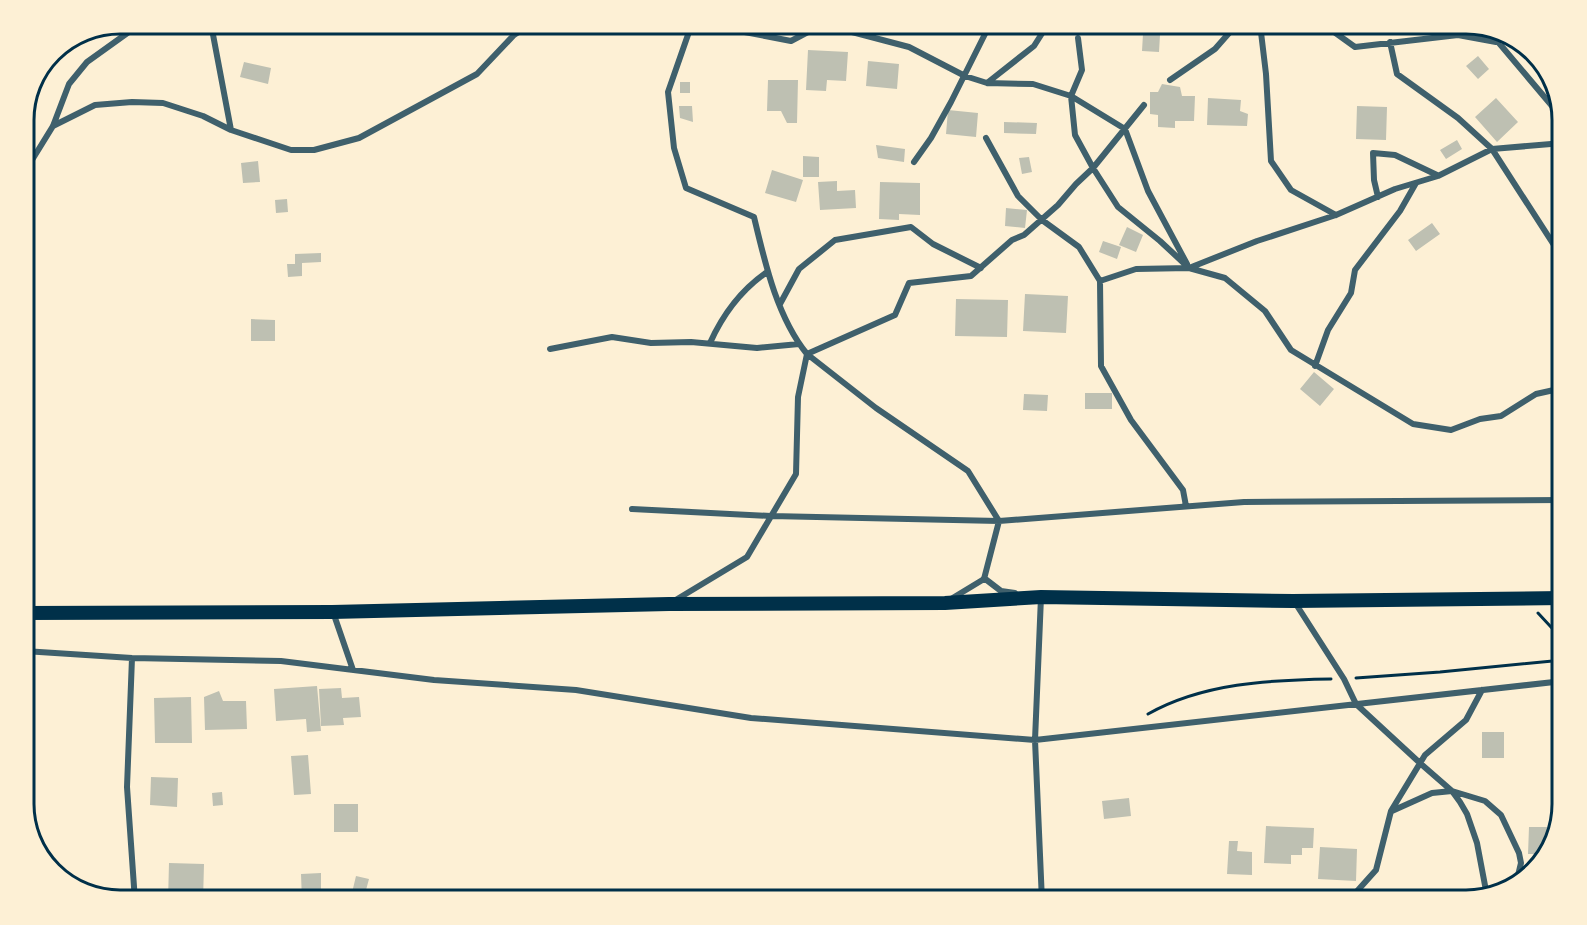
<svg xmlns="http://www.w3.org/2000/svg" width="1587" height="925" viewBox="0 0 1587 925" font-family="Karla,sans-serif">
	<rect width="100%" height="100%" fill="#fdf0d5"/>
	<path fill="#bec0b2" d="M 1350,24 L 1376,24 L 1376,35 L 1350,35 Z
		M 1143,34 L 1160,35 L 1159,52 L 1142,51 Z
		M 808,50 L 848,52 L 846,81 L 827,80 L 826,91 L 806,90 Z
		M 1478,56 L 1489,69 L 1478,79 L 1466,66 Z
		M 868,61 L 899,64 L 897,89 L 866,86 Z
		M 244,62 L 271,68 L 268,84 L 240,77 Z
		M 768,80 L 798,80 L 797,123 L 787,123 L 781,111 L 767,111 Z
		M 680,82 L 690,82 L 690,93 L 680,93 Z
		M 1162,84 L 1180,87 L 1182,96 L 1195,96 L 1194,121 L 1175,121 L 1175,128 L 1158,127 L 1158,115 L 1150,114 L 1150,92 L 1158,92 Z
		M 1208,98 L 1241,100 L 1240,111 L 1248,114 L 1247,126 L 1207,125 Z
		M 1496,98 L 1518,122 L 1497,142 L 1475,117 Z
		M 679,106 L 692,106 L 693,122 L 680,118 Z
		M 1357,106 L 1387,107 L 1386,140 L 1356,139 Z
		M 948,110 L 978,113 L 976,137 L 946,134 Z
		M 1004,122 L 1037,123 L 1036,134 L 1004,133 Z
		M 1457,140 L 1462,149 L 1446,159 L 1440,150 Z
		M 876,145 L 905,149 L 904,162 L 878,158 Z
		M 803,156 L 819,157 L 819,177 L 803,177 Z
		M 1029,157 L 1032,172 L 1022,174 L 1019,158 Z
		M 258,161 L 260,182 L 243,183 L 241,163 Z
		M 772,170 L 803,180 L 796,202 L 765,193 Z
		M 837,181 L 837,191 L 855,190 L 856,208 L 820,210 L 818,182 Z
		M 880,182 L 920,183 L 920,215 L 899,214 L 899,220 L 879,219 Z
		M 287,199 L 288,212 L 276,213 L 275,200 Z
		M 1006,208 L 1027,210 L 1025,228 L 1005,226 Z
		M 1432,223 L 1440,234 L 1416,251 L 1408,240 Z
		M 1127,227 L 1143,235 L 1136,252 L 1119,245 Z
		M 1103,241 L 1121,247 L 1117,259 L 1099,252 Z
		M 321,253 L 321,262 L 302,263 L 302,276 L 288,277 L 287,264 L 295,264 L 295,254 Z
		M 1025,294 L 1068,296 L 1066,333 L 1023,331 Z
		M 956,299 L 1008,300 L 1007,337 L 955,336 Z
		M 251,319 L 275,320 L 275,341 L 251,341 Z
		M 1314,372 L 1334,389 L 1320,406 L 1300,389 Z
		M 1085,393 L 1112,393 L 1112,409 L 1085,409 Z
		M 1024,394 L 1048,395 L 1047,411 L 1023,410 Z
		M 317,686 L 321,731 L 307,732 L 306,719 L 276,721 L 274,689 Z
		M 341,688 L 342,698 L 359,697 L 361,717 L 343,718 L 344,725 L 321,726 L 319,689 Z
		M 219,691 L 223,701 L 246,701 L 247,729 L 205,730 L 204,697 Z
		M 191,697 L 192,743 L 155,743 L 154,698 Z
		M 1482,732 L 1504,732 L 1504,758 L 1482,758 Z
		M 1552,745 L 1563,746 L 1563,760 L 1552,759 Z
		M 308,755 L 311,794 L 294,795 L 291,756 Z
		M 151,777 L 178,778 L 177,807 L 150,805 Z
		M 222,792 L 223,805 L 213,806 L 212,793 Z
		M 1129,798 L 1131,816 L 1104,819 L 1102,801 Z
		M 334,804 L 358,804 L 358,832 L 334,832 Z
		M 1266,826 L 1314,828 L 1313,848 L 1302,848 L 1302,855 L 1291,855 L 1291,864 L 1264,863 Z
		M 1529,827 L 1547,827 L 1547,854 L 1528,854 Z
		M 1229,841 L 1238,841 L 1237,851 L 1252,852 L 1252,875 L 1227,874 Z
		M 1320,847 L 1357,849 L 1356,881 L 1318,879 Z
		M 169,863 L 204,864 L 203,901 L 168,901 Z
		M 321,873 L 321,893 L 328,893 L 328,901 L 302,901 L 301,874 Z
		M 356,876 L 369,879 L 363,901 L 350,901 Z"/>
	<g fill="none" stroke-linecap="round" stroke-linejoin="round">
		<path stroke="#003049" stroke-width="3" d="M 1538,613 L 1563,640
			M 1356,678 L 1440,672 L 1563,660
			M 1148,714 C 1203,683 1269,680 1331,679"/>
		<path stroke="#3f606c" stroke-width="6" d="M 211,24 L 231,130
			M 823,24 L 791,41 L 734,30 L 690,29 L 668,92 L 674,148 L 686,188 L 754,217 C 765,263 777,317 807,354 L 876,408 L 968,471 L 999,521 L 984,579 L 951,599
			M 843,24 L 852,32 L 909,47 L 965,76 L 987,83 L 1033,84 L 1071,96 L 1125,129 L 1148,191 L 1187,264
			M 1260,24 L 1266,74 L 1271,161 L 1291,190 L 1336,215
			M 1323,24 L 1355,47 L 1458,35 L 1496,42 L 1515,37
			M 1488,30 L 1563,119
			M 1078,38 L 1082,70 L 1071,96 L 1075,135 L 1093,168 L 1118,207 L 1160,241 L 1189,268 L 1225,278 L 1265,311 L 1291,350 L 1413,424 L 1451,430 L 1480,419 L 1501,416 L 1536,394 L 1563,388
			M 1390,42 L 1397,74 L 1458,118 L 1492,149 L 1563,259
			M 1170,80 L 1215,49 L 1237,24
			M 987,83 L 1034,46 L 1048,24
			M 53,126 L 95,105 L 132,102 L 163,103 L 203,116 L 231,130 L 291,150 L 314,150 L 359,138 L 477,74 L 514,35 L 531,24
			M 986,138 L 1018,196 L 1042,220 L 1079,247 L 1100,281 L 1101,366 L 1131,420 L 1183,490 L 1186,506
			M 914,162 L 931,138 L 951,102 L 990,24
			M 24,173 L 53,126 L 69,84 L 87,62 L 140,24
			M 1378,197 L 1374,180 L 1373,153 L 1395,155 L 1437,175
			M 1100,281 L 1136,269 L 1189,268 L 1257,241 L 1336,215 L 1395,189 L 1438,176 L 1492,149 L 1563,143
			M 780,304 L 799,269 L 835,240 L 911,227 L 933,244 L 981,268
			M 710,343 C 723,314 741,290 767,272
			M 550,349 L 612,337 L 651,343 L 691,342 L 757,348 L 799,344
			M 807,354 L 895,315 L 909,283 L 971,276 L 1012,240 L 1024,235 L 1058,205 L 1076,184 L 1093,168 L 1144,105
			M 1315,366 L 1328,330 L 1351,293 L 1355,270 L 1400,211 L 1416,183
			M 632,509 L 771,516 L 999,521 L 1244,502 L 1563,500
			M 984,578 L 1001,591 L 1015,593
			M 1040,597 L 1041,597 L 1035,740 L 1042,901
			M 674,601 L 747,557 L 796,474 L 798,397 L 807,354
			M 1294,601 L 1344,679 L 1356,704 L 1421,764 L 1452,791 L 1460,802 L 1467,814 L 1477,843 L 1487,896
			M 333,612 L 353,670
			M 24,651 L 132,658 L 281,661 L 434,680 L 576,690 L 751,718 L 1035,740 L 1563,681
			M 132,658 L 127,787 L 135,901
			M 1392,811 L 1432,793 L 1452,791 L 1485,801 L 1501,815 L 1519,853 L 1521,863 L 1515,888
			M 1192,901 L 1350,899 L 1376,870 L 1391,811 L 1425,755 L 1466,720 L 1482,690"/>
		<path stroke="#003049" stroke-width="14" d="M 24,613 L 332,612 L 669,604 L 945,603 L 1041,597 L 1293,601 L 1563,598"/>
	</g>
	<path d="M0 0H1587V925H0ZM120 34H1466A86 86 0 0 1 1552 120V804A86 86 0 0 1 1466 890H120A86 86 0 0 1 34 804V120A86 86 0 0 1 120 34Z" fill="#fdf0d5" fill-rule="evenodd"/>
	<path fill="none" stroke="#003049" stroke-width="3" d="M120 34H1466A86 86 0 0 1 1552 120V804A86 86 0 0 1 1466 890H120A86 86 0 0 1 34 804V120A86 86 0 0 1 120 34Z"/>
</svg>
